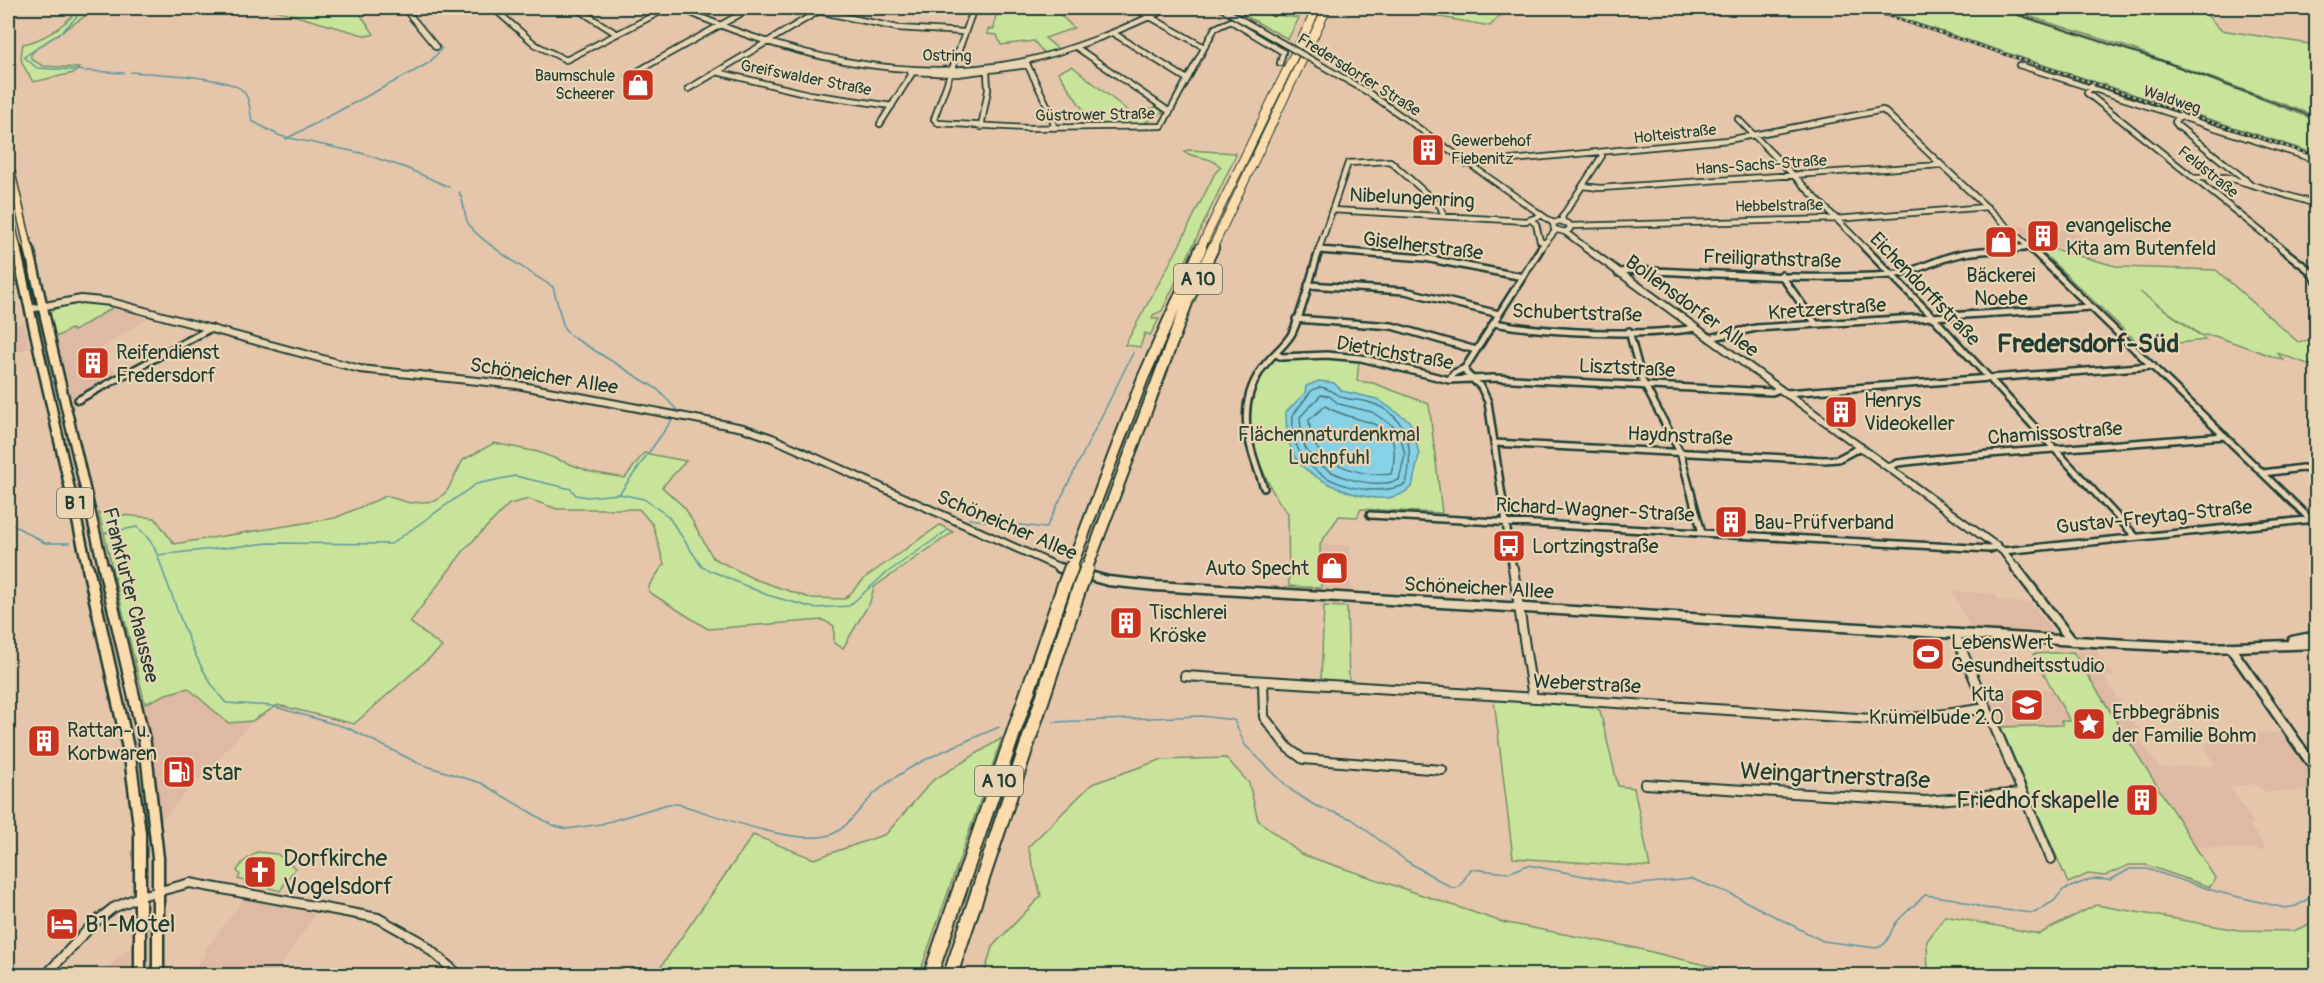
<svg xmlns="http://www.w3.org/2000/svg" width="2324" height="983" viewBox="0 0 2324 983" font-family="Pangolin,sans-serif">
	<rect width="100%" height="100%" fill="#e5c6ab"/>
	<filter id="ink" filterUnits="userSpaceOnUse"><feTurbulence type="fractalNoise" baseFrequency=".0167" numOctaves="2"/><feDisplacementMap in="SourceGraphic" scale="12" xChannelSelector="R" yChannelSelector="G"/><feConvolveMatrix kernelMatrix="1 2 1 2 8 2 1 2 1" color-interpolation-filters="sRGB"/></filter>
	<g filter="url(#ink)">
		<path fill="#deb9a3" d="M 1861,8 L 1870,8 L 2316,154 L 2316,158 Z
			M 1994,8 L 2003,8 L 2174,63 L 2316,116 L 2316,120 L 2167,63 Z
			M 2015,226 L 2052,228 L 2080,235 L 2095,259 L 2061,247 L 2036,245 Z
			M 96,304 L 147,318 L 93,354 L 120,375 L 71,402 L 51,313 Z
			M 24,322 L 29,348 L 8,355 L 8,328 Z
			M 1320,544 L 1350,546 L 1351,590 L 1321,588 Z
			M 1953,591 L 1995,594 L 1999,601 L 2031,603 L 2051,630 L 2049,633 L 1970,628 Z
			M 2096,651 L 2114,676 L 2104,677 L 2141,733 L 2135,733 L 2159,768 L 2215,766 L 2205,746 L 2224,732 L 2282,733 L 2316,779 L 2316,790 L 2267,792 L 2255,784 L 2229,787 L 2255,824 L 2249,824 L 2267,850 L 2196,847 L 2073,652 Z
			M 1983,687 L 2053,690 L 2070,721 L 2063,725 L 2001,727 Z
			M 188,688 L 228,723 L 253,721 L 161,820 L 142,709 L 145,704 L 166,694 Z
			M 244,899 L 315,914 L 275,975 L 190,975 L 207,952 L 205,950 Z
			M 128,948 L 131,956 L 130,975 L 100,975 Z"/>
		<path fill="#c8e49b" stroke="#749068" stroke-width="1.5" d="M 69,8 L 86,8 L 87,15 L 37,48 L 31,54 L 31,59 L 43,66 L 79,68 L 74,73 L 33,82 C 24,65 18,64 23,44 C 43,40 62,27 76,12 Z
			M 268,8 L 356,8 L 374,34 L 367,36 Z
			M 1053,8 L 1074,28 L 1045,38 L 1058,49 L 1044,53 L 1034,41 L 1001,45 L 997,35 L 987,34 L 988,29 L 994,29 L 996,13 Z
			M 1231,8 L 1271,10 L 1268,14 L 1299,18 L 1288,39 Z
			M 1390,8 L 1507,8 L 1490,26 Z
			M 1870,8 L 1994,8 L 2167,63 L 2316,120 L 2316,154 Z
			M 2003,8 L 2210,8 L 2205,13 L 2221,30 L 2316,45 L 2316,116 L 2127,47 Z
			M 1072,66 L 1133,115 L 1156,107 L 1163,112 L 1141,125 L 1094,126 L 1058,72 Z
			M 1188,150 L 1235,153 L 1236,155 L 1162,311 L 1153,315 L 1152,319 L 1159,319 L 1150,335 L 1145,333 L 1140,347 L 1125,345 L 1177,250 L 1215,173 L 1221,167 C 1210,155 1196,159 1184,152 Z
			M 2039,249 L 2058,250 L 2119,267 L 2216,270 L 2298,342 L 2316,339 L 2316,367 L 2277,353 L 2283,360 L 2215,336 L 2201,335 L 2140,292 L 2206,340 L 2142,347 Z
			M 74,302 L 108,303 L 112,308 L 74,331 L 71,329 L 54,338 L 49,314 L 58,306 Z
			M 1318,358 L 1359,360 L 1357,381 L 1373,383 L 1429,404 L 1442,513 L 1361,509 L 1357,517 L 1339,516 L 1320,544 L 1321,588 L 1289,586 L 1288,513 C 1272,497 1245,437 1248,414 C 1250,396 1261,379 1269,362 L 1276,359 Z
			M 494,443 L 538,452 L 591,472 L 625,478 L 644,453 L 686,461 L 662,487 L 685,508 L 713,558 L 754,579 L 810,598 L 845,599 L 866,577 L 940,525 L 953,532 L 874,587 L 870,602 L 843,648 L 834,643 L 834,626 L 823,620 L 708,629 L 649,592 L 649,586 L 664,564 L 653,525 L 639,509 L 557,509 L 529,499 L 509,504 L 465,549 L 410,622 L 442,647 L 354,724 L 278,705 L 252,721 L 228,723 L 188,688 L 166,694 L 145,704 L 99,513 L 155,518 L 174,544 L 335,518 L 386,496 L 410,503 L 436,501 L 447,491 L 463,460 Z
			M 1324,606 L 1347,607 L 1349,682 L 1321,680 Z
			M 2073,652 L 2215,878 L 2210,887 L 2146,865 L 2129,865 L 2105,876 L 2088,874 L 2068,883 L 2001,727 L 2063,725 L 2061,721 L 2070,721 L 2033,654 Z
			M 1494,700 L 1594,706 L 1600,711 L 1618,786 L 1634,788 L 1650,867 L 1513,858 Z
			M 1002,738 L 919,975 L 655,975 L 753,835 L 814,859 L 886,834 L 932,781 Z
			M 1226,758 L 1249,783 L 1258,820 L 1301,854 L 1502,922 L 1631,947 L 1746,975 L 984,975 L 992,947 L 1041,896 L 1028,847 L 1092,784 L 1160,760 Z
			M 257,852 L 277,854 L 295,868 L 280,891 L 238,879 L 240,875 L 237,871 L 242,863 Z
			M 2096,905 L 2238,930 L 2293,931 L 2316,922 L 2316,975 L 1928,975 L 1927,941 L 1945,916 L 2039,934 Z"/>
		<path fill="#87d1e7" stroke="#5d969f" stroke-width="1.5" d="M 1319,381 L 1334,383 L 1342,391 L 1377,399 L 1408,420 L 1413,427 L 1419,455 L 1412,487 C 1407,490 1402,495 1396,496 C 1369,505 1316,483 1298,462 C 1288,449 1286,428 1286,412 L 1305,393 L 1306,386 Z"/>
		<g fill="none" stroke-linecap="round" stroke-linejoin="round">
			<path stroke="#49787c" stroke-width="1.5" d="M 1320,387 C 1331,388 1335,396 1345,398 C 1352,400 1361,400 1368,402 C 1408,414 1415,447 1406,484 C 1374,499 1317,485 1299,451 C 1293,440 1292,427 1293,415 L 1312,390 Z
				M 1321,395 L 1329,396 L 1339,404 L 1372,412 L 1399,430 L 1405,455 L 1399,480 C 1371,490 1322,476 1306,449 C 1301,440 1301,428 1300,417 Z
				M 1325,406 C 1358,427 1408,414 1391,474 C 1368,477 1326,467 1314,443 C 1310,436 1310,428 1309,420 Z"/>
			<path stroke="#5d969f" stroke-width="1.5" d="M 75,8 L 83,10 L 64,30 L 24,57 L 37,68 L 124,73
				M 131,72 C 154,74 227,76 242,90 C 250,97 250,112 252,121 L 280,136 L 361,153 L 406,168 L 449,187
				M 286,139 L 420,68 L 430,62 L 442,48
				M 459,192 C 465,202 463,213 468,223 C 475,239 536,276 553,287 L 564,328 L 571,336 L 657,389 L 677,410
				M 620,493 L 672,420
				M 969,519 L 1046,528 L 1133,353
				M 8,522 L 45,543 L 70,543
				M 105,533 L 137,527 C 158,545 157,557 167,582 C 182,622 197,671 226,703 L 272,706 L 348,728 L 420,764 L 481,783 L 552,825 L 567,829 L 601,824 L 668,804 L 678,804 C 717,815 787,844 826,836 C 846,832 859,808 874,794 C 909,762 956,746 999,727
				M 157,555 L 269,543 L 391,544 L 476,484 L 515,476 L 571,489 L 576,495 L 587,497 L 619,494 L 644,499 L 668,516 L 702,567 L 767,595 L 814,608 L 849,606 L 885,574 L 948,530
				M 1054,722 L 1201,716 L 1234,720 L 1245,745 L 1291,790 L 1314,805 L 1352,819 L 1405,860 L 1452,888 L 1459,887 L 1471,869 L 1508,873 L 1528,865 L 1630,885 L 1692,879 L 1729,893 L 1823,941 L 1876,948 C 1891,944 1888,933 1896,923 C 1904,913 1916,904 1925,895 L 1956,899 L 1984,908 L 2034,913 L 2054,901 L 2063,890 L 2091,879 L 2110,880 L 2130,869 L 2147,869 L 2218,892 L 2285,908 L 2296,906 L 2316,894"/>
			<g stroke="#1f3d34" stroke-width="8">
				<path id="minor-far2" d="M 404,8 L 436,47
					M 493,8 L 536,45 L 566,60 L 668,8
					M 576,8 L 617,34
					M 680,8 C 783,55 906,85 1020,62 C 1072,51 1121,30 1169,8
					M 974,8 L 934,119 L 938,123 L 1026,128 L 1162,126 L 1215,28 L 1231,21 L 1283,52 L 1280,63
					M 1134,8 L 1204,47
					M 818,11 L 898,28 L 964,32
					M 1273,13 L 1276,8
					M 1113,33 L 1187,79
					M 1076,47 L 1170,112
					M 1027,64 L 1052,115 L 1054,128
					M 2019,65 L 2316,160
					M 717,72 L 809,94 L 892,106
					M 913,72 L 957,74 L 1028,65
					M 629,76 L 751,8
					M 2092,86 L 2087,93 L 2283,249
					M 688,89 L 824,8
					M 2180,115 L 2175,122 L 2178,126 L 2251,184
					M 1738,119 L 1866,249
					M 880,124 L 913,72 L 910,72
					M 981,127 L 988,90 L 987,72
					M 1467,164 L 1728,140 L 1883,110 L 2031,249
					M 2194,178 L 2226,177 L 2316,204
					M 1583,186 L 1600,188 L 1941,165
					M 1332,210 L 1526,221 L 1540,216
					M 1531,220 L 1536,224 L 1540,241 L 1545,243
					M 1563,222 L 1562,217 L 1602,156 L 1601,153
					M 1570,226 L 1836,219 L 1987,207
					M 2316,226 L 2313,228 L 2316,232
					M 1319,249 L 1348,163 L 1390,161 L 1440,206 L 1444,216
					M 1540,249 L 1556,230
					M 2009,249 L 2029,247"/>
			</g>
			<g stroke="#1f3d34" stroke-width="10">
				<path id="minor-far1" d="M 1865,248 L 1932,316 L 2135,536
					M 2030,248 L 2309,518
					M 2281,248 L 2309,270 L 2316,280
					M 1319,250 L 1425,258 L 1523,277
					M 1618,273 L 1629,270 C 1716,273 1803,281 1890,275 C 1916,273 1935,259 1960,254 C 1980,250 2003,250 2024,248
					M 1781,275 L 1816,324
					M 1308,285 L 1405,291 L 1499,314
					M 1296,319 L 1392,326 L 1476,350
					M 1494,323 C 1548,333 1641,337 1695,328
					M 1629,331 L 1642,380 L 1680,452 L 1702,533
					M 1709,338 L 1756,328 L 2091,307
					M 1276,354 L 1282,357 L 1326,355 L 1361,358 L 1449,380 L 1493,378 L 1772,392 L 1780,389
					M 1449,380 L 1454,373 L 1465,368
					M 1786,393 L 2153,366
					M 78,400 L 211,328
					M 1494,443 L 1824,460 L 1838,459 L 1861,447
					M 1888,467 L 1898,463 L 1951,457 L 2225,436
					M 2263,473 L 2302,468 L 2316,470
					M 1264,488 C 1250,447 1234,410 1261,370 C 1269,357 1283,348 1291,335 C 1302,316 1312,270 1320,248
					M 1370,515 L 1990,549 L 1998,546
					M 2003,551 L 2316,519
					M 1513,570 L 1488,402 L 1481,387 L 1466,373 L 1465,368 L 1541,248"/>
			</g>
			<g stroke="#1f3d34" stroke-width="12">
				<path id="minor" d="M 1513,568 L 1533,698
					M 1955,634 L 2051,859
					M 1185,676 L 1873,719 L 1924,717 L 1987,708
					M 1263,681 L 1264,717 L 1288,748 L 1303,759 L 1442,770
					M 1645,784 L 1925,801 L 2022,793
					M 45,976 L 93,924 L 113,908 L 141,896 L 190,883 L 378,918 L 421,942 L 460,976"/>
			</g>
			<g stroke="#1f3d34" stroke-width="8">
				<path id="tertiary-far2" d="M 1221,8 L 1284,44
					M 1319,64 L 1369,93 L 1553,223
					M 1560,221 L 1569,224 L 1570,229 L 1565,232 L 1554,229 L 1553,223 Z
					M 1565,232 L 1588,249"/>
			</g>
			<g stroke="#1f3d34" stroke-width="10">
				<path id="tertiary-far1" d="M 1586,248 L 1788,395
					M 30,309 L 81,299 L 111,302 L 360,369 L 517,385 L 743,428 L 772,438 L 1065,570
					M 1786,393 L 2003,551 L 2017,570"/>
			</g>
			<g stroke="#1f3d34" stroke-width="13">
				<path id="tertiary" d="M 1060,568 L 1108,581 L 1155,586 L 2127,644 L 2209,648 L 2316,644
					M 2016,568 L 2072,641
					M 2292,641 L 2316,636
					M 2230,647 L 2316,770"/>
			</g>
			<g stroke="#1f3d34" stroke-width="10">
				<path id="primary-far2" d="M 8,160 L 29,249
					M 8,210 L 17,249"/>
			</g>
			<g stroke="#1f3d34" stroke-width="13">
				<path id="primary-far1" d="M 16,248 L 88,570
					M 29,248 L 104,570"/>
			</g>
			<g stroke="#1f3d34" stroke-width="15">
				<path id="primary" d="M 88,568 L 130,757 L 140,833 L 140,976
					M 104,568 L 145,744 L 158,858 L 158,976"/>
			</g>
			<g stroke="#1f3d34" stroke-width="10">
				<path id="motorway-far2" d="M 1200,249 L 1317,8
					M 1212,249 L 1327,8"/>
			</g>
			<g stroke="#1f3d34" stroke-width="14">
				<path id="motorway-far1" d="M 1075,557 L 1143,378 L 1201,248
					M 1090,560 L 1188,300 L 1213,248"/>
			</g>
			<g stroke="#1f3d34" stroke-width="17">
				<path id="motorway" d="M 930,976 L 1064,586
					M 950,976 L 1079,589"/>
			</g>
			<use href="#minor-far2" stroke="#e9d5b3" stroke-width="4.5"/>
			<use href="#minor-far1" stroke="#e9d5b3" stroke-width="5"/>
			<use href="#minor" stroke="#e9d5b3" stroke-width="8"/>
			<use href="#tertiary-far2" stroke="#e9d5b3" stroke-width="4.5"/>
			<use href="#tertiary-far1" stroke="#e9d5b3" stroke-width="6"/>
			<use href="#tertiary" stroke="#e9d5b3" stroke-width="8"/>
			<use href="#primary-far2" stroke="#fcdcac" stroke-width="7"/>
			<use href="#primary-far1" stroke="#fcdcac" stroke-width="8"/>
			<use href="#primary" stroke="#fcdcac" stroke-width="10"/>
			<use href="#motorway-far2" stroke="#fcdcac" stroke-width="8"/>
			<use href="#motorway-far1" stroke="#fcdcac" stroke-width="10"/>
			<use href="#motorway" stroke="#fcdcac" stroke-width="13"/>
			<path stroke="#1f3d34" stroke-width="1.5" d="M 1997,8 L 2157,59 L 2316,118"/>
			<g stroke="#1f3d34" stroke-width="3">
				<path id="rail" d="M 1864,8 L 2316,156"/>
			</g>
			<use href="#rail" stroke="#e9d5b3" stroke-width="1.5" stroke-dasharray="3" stroke-linecap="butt"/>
			<g stroke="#1f3d34" stroke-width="8" stroke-linecap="butt">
				<path id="tertiary-bridge" d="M 1284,44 L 1319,64"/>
			</g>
			<g stroke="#1f3d34" stroke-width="14" stroke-linecap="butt">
				<path id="motorway-bridge-far1" d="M 1070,570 L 1075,557
					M 1086,570 L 1090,560"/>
			</g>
			<g stroke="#1f3d34" stroke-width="17" stroke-linecap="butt">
				<path id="motorway-bridge" d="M 1064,586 L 1071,568
					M 1079,589 L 1087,568"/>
			</g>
			<use href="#tertiary-bridge" stroke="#e9d5b3" stroke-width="4.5"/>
			<use href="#motorway-bridge-far1" stroke="#fcdcac" stroke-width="10"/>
			<use href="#motorway-bridge" stroke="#fcdcac" stroke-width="13"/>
		</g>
	</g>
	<defs>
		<g id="shop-square" transform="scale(1.725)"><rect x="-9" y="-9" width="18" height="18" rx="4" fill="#c8321e" stroke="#e9d5b3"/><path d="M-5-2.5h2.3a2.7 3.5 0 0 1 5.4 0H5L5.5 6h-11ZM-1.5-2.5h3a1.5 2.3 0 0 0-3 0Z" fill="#fff"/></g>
		<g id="building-square" transform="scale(1.725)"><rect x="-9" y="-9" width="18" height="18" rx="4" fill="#c8321e" stroke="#e9d5b3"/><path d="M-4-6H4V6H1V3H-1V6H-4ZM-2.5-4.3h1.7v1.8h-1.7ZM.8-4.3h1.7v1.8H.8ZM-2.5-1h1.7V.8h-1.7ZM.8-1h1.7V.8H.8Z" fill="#fff"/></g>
		<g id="bus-square" transform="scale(1.725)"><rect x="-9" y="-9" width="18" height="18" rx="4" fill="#c8321e" stroke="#e9d5b3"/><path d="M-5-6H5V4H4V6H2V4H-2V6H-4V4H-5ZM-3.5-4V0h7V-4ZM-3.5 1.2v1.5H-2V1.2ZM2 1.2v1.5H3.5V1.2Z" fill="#fff"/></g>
		<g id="stadium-square" transform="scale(1.725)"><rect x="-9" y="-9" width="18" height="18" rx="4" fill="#c8321e" stroke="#e9d5b3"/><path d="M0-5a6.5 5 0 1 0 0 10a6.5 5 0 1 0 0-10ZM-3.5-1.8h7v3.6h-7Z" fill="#fff"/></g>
		<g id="school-square" transform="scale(1.725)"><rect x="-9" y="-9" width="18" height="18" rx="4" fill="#c8321e" stroke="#e9d5b3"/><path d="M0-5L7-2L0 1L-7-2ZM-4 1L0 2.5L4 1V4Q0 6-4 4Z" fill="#fff"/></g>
		<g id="sight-square" transform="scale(1.725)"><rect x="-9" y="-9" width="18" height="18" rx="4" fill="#c8321e" stroke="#e9d5b3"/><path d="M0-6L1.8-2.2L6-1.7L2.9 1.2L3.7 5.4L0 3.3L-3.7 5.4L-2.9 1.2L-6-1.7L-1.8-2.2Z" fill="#fff"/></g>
		<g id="fuel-square" transform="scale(1.725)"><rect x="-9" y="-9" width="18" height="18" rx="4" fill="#c8321e" stroke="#e9d5b3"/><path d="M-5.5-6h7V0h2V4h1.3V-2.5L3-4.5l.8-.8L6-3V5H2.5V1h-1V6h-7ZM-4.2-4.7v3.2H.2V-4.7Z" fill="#fff"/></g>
		<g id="church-square" transform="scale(1.725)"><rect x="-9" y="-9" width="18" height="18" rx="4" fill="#c8321e" stroke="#e9d5b3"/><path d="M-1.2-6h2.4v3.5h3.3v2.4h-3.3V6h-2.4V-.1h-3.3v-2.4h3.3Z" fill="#fff"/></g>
		<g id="hotel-square" transform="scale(1.725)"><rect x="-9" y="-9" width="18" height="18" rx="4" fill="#c8321e" stroke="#e9d5b3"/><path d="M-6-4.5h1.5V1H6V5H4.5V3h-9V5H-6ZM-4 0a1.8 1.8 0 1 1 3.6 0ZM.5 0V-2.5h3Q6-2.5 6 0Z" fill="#fff"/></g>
	</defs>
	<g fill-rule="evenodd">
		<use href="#shop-square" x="638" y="85"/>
		<use href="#building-square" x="1428" y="150"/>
		<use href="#building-square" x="2043" y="236"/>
		<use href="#shop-square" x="2001" y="242"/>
		<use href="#building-square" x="93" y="363"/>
		<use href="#building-square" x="1841" y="412"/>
		<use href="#building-square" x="1731" y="522"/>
		<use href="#bus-square" x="1509" y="546"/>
		<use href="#shop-square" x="1332" y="568"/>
		<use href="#building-square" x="1126" y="623"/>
		<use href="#stadium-square" x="1928" y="654"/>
		<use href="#school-square" x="2027" y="705"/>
		<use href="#sight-square" x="2089" y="724"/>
		<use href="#building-square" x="44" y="741"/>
		<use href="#fuel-square" x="179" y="772"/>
		<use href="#building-square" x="2142" y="800"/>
		<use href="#church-square" x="260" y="872"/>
		<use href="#hotel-square" x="62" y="924"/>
	</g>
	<g text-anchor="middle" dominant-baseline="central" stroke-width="4.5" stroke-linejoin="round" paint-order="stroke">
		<g font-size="16" fill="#1f3d34" stroke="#e9d5b3">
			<text transform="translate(947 56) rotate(1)">Ostring</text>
			<text transform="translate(1359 75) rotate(32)">Fredersdorfer Straße</text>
			<text transform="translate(806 78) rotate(11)">Greifswalder Straße</text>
			<text transform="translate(2172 100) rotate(18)">Waldweg</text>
			<text transform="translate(1095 115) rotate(-1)">Güstrower Straße</text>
			<text transform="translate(1675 134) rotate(-6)">Holteistraße</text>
			<text transform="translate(1761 165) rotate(-4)">Hans-Sachs-Straße</text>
			<text transform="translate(2208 172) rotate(39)">Feldstraße</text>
			<text transform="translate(1779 206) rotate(-1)">Hebbelstraße</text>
		</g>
		<g font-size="16" fill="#1f3d34" stroke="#e9d5b3" text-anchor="end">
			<text x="615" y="76">Baumschule<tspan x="615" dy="18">Scheerer</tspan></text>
			<text x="1451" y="141" text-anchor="start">Gewerbehof<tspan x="1451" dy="18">Fiebenitz</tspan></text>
		</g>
		<g fill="#e9d5b3" stroke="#5c6b5a" stroke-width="1.5">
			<rect x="1174" y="264" width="48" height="30" rx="4.5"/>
			<rect x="57" y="488" width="36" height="30" rx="4.5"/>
			<rect x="975" y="766" width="48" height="30" rx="4.5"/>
		</g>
		<g font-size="18" font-weight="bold" fill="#1f3d34">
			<text x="1198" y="279">A 10</text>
			<text x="75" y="503">B 1</text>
			<text x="999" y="781">A 10</text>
		</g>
		<g font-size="20" fill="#1f3d34" stroke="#e9d5b3">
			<text transform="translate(1412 198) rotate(3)">Nibelungenring</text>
			<text transform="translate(1423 246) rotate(7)">Giselherstraße</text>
			<text transform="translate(1772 259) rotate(2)">Freiligrathstraße</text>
			<text transform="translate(1925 289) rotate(46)">Eichendorffstraße</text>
			<text transform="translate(1692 306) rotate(36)">Bollensdorfer Allee</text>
			<text transform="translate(1827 309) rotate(-4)">Kretzerstraße</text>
			<text transform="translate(1577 313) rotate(2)">Schubertstraße</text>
			<text transform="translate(1395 353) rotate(10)">Dietrichstraße</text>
			<text transform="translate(1627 368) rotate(3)">Lisztstraße</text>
			<text transform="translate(544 376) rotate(9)">Schöneicher Allee</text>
			<text transform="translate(2055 433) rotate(-4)">Chamissostraße</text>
			<text transform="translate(1680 436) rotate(3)">Haydnstraße</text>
			<text transform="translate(1595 510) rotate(3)">Richard-Wagner-Straße</text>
			<text transform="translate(2154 517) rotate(-6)">Gustav-Freytag-Straße</text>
			<text transform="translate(1007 525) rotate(23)">Schöneicher Allee</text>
			<text transform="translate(1479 588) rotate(3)">Schöneicher Allee</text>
			<text transform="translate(131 595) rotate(76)">Frankfurter Chaussee</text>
			<text transform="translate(1587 684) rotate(3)">Weberstraße</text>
		</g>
		<g font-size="20" fill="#1f3d34" stroke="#e9d5b3" text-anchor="start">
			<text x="2066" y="225">evangelische<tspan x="2066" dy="23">Kita am Butenfeld</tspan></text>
			<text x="2001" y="275" text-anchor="middle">Bäckerei<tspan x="2001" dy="23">Noebe</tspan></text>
			<text x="116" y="352">Reifendienst<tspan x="116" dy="23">Fredersdorf</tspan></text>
			<text x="1864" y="400">Henrys<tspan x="1864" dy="23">Videokeller</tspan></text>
			<text x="1754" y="522">Bau-Prüfverband</text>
			<text x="1532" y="546">Lortzingstraße</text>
			<text x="1309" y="568" text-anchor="end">Auto Specht</text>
			<text x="1149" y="612">Tischlerei<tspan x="1149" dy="23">Kröske</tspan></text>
			<text x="1951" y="642">LebensWert<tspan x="1951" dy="23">Gesundheitsstudio</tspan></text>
			<text x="2004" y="694" text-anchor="end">Kita<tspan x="2004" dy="23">Krümelbude 2.0</tspan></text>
			<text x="2112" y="712">Erbbegräbnis<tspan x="2112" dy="23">der Familie Bohm</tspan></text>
			<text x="67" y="730">Rattan- u.<tspan x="67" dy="23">Korbwaren</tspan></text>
		</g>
		<g font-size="20" fill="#274539" stroke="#e9d5b3">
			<text x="1329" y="434">Flächennaturdenkmal<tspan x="1329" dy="23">Luchpfuhl</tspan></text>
		</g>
		<g font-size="24" fill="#1f3d34" stroke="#e9d5b3" text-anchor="start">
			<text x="202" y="772">star</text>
			<text x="2119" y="800" text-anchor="end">Friedhofskapelle</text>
			<text x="283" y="858">Dorfkirche<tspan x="283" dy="28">Vogelsdorf</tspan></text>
			<text x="85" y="924">B1-Motel</text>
		</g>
		<g font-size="24" fill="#1f3d34" stroke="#e9d5b3">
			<text transform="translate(1835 776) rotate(3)">Weingartnerstraße</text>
		</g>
		<g font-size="26" font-weight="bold" fill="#1f3d34" stroke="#e9d5b3">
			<text x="2088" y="344">Fredersdorf-Süd</text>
		</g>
	</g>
	<rect width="2324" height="983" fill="none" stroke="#e9d5b3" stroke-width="30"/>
	<rect x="15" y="15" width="2294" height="953" fill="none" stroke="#1f3d34" stroke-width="2" filter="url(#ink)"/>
</svg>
